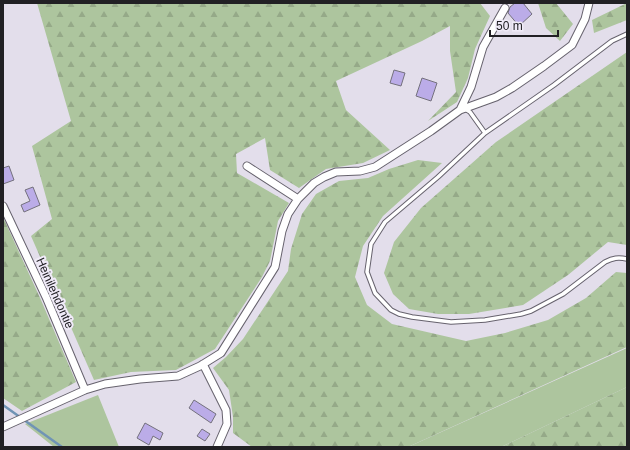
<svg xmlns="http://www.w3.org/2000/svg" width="630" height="450" viewBox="0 0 630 450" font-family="Arial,sans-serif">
	<defs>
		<pattern id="forest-firs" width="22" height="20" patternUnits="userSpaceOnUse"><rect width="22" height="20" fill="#adc59e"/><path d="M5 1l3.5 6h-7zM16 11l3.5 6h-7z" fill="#95a988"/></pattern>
	</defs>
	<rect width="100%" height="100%" fill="#e3deeb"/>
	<path fill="#adc59e" d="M 627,348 L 627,387 L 501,447 L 408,447 Z
		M 98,395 L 119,447 L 54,447 L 25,424 Z"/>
	<path fill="url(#forest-firs)" d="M 37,3 L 480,3 L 490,16 L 475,49 L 468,78 L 457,102 L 428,121 L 456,92 L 450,51 L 450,26 L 422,41 L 336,81 L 346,110 L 390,150 L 363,163 L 326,169 L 299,188 L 270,170 L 265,138 L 236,154 L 237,173 L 289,203 L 278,221 L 270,261 L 262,277 L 215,349 L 176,370 L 131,372 L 94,380 L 31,236 L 52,219 L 32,146 L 71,121 Z
		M 538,3 L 556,3 L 573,24 L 560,41 L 546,28 Z
		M 627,3 L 627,20 L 594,33 L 592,20 Z
		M 627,52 L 627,245 L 608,242 L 568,275 L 523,305 L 469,314 L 438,314 L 409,309 L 393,294 L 384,273 L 394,242 L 421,208 L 496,142 Z
		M 418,160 L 442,163 L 383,216 L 363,246 L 355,277 L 367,305 L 392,324 L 466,341 L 505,333 L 548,320 L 586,298 L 616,272 L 627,273 L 627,347 L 408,447 L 252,447 L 233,433 L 233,417 L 229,390 L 213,368 L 226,357 L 243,339 L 288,271 L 291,249 L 302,214 L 316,194 L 339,181 L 368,178 L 389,169 Z
		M 3,217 L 41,300 L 76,382 L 22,411 L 3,398 Z
		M 627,387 L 627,447 L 501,447 Z"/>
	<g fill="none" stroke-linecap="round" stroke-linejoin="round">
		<path stroke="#7094b5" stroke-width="2.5" d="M 3,405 L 62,447"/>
	</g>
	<path fill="#bbace8" stroke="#74717d" d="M 515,3 L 523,3 L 532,14 L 519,26 L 508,13 L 510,7 Z
		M 394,70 L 405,73 L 401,86 L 390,83 Z
		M 422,78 L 437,83 L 431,101 L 416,96 Z
		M 9,166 L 14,180 L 3,184 L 3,168 Z
		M 33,187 L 40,205 L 24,212 L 21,205 L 30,201 L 25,190 Z
		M 194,400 L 216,414 L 211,423 L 189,408 Z
		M 145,423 L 163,433 L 160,440 L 153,436 L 149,445 L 137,438 Z
		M 202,429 L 210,434 L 205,441 L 197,436 Z"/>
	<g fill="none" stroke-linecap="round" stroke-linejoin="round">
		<g stroke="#66626d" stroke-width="5.5">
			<path id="lane" d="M 627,34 L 612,41 L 554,85 L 485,133 L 438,177 L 385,222 L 371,244 L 367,272 L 375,293 L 391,310 L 399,314 L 412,317 L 451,322 L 485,320 L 521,314 L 531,311 L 563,294 L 605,262 C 613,258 618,257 627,259
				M 465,109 L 470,112 L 485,133"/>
		</g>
		<g stroke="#66626d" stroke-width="9">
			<path id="street" d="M 460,110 L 471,87 L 483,47 L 505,8
				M 247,166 L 298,199
				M 3,206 L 46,297 L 85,390
				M 203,364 L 226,410 L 227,424 L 217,447
				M 3,427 L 85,390 L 105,384 L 140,379 L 178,376 L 200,366 L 221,353 L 275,267 L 282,231 L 288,214 L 298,199 L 314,183 L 324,177 L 336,172 L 360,171 L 375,167 L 431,131 L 460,110 L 496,97 L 512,88 L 544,66 L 572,45 L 585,19 L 589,3"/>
		</g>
		<use href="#lane" stroke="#fff" stroke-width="3.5"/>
		<use href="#street" stroke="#fff" stroke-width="7"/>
	</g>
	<g text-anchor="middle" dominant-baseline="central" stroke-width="4" stroke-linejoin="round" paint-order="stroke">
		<g font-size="12" fill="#212024" stroke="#f0ebf8">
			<text transform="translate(55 293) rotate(66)">Heinilehdontie</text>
		</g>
	</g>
	<rect width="630" height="450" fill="none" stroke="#212024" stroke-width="8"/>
	<path d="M490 30v6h68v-6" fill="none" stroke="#212024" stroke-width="2"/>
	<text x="496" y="30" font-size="12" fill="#212024" stroke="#f0ebf8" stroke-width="3" paint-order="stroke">50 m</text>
</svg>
